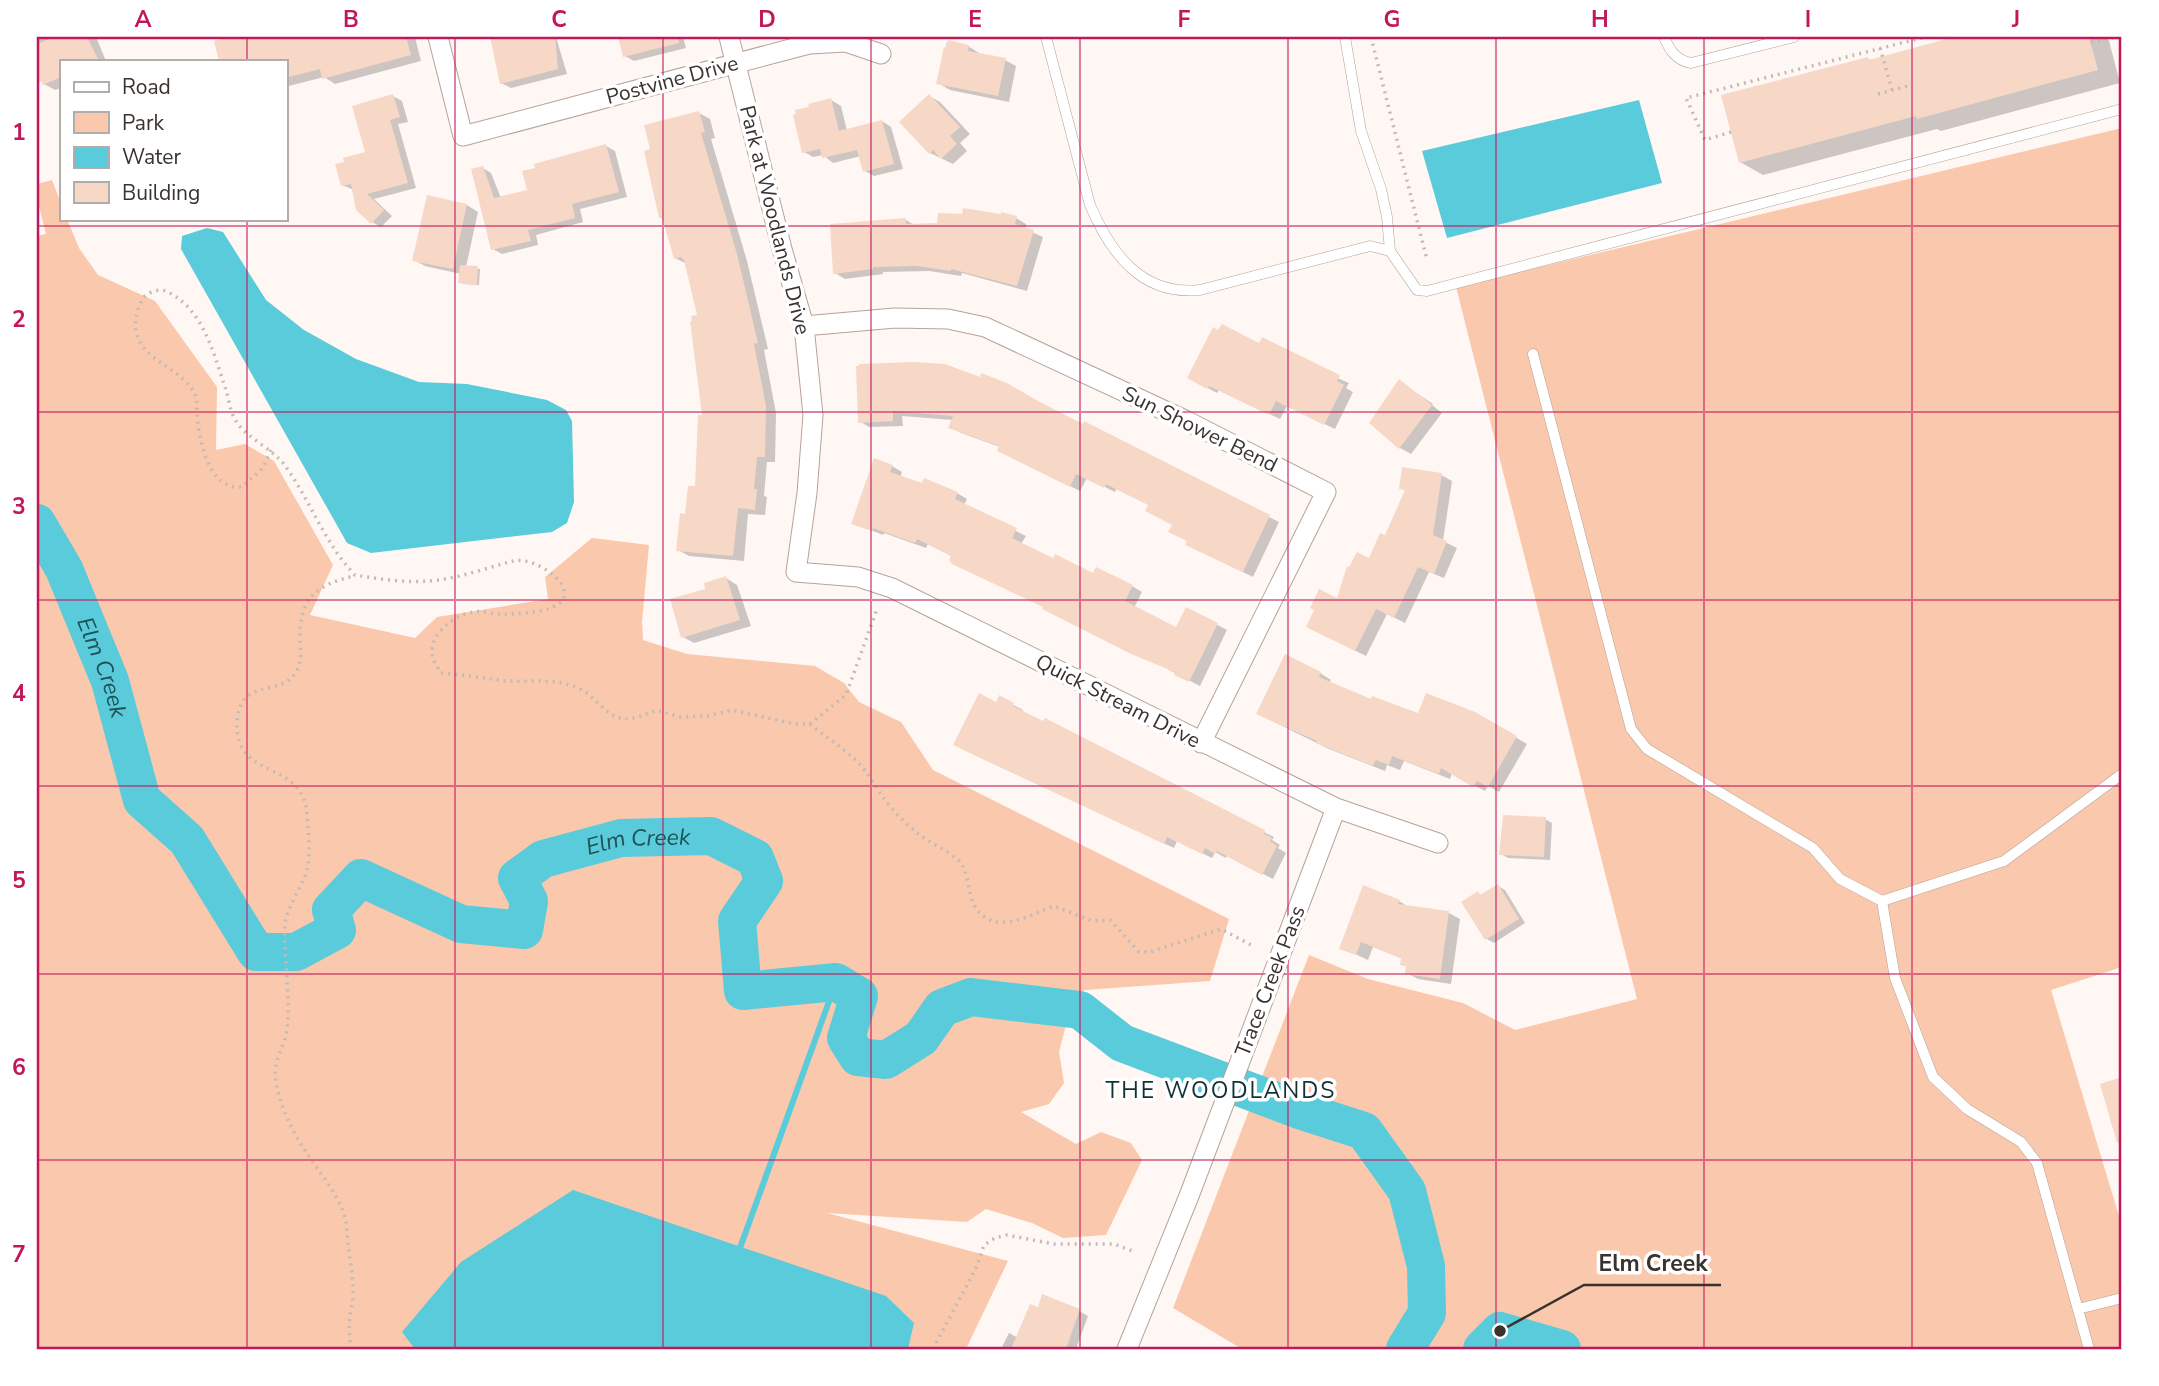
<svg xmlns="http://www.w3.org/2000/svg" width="2159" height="1386" viewBox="0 0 2159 1386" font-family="'Nunito Sans',sans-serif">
	<rect width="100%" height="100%" fill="#fff7f3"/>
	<path fill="#fac8ac" d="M 2122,128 L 2122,967 L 2051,990 L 2122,1226 L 2122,1349 L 1242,1349 L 1173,1308 L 1309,955 L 1368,979 L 1463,1003 L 1515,1030 L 1637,999 L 1456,287 Z
		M 52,180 L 61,203 L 61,219 L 67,219 L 79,248 L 98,275 L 155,301 L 217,387 L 216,450 L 245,444 L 274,461 L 333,565 L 310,615 L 415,638 L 437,617 L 548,599 L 545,577 L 592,538 L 649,545 L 642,622 L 643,640 L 687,654 L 815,666 L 844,683 L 859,702 L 901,722 L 933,770 L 1229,919 L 1210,981 L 1085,990 L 1073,998 L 1059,1052 L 1064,1083 L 1049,1104 L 1021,1112 L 1076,1144 L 1101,1132 L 1131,1143 L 1142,1160 L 1106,1235 L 1063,1238 L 1032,1223 L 986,1209 L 967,1222 L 827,1213 L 1008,1261 L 966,1349 L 37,1349 L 37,236 L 46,234 L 37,198 L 37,184 Z"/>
	<path fill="#5acbda" d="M 1639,100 L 1662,183 L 1447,238 L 1422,151 Z
		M 207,228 L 223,232 L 266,300 L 304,330 L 356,359 L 419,382 L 467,384 L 547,400 L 566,410 L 572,421 L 574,502 L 567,523 L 552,532 L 371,553 L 347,543 L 181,249 L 182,236 Z
		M 573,1190 L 886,1296 L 914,1323 L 908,1349 L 415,1349 L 402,1332 L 461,1262 Z"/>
	<path fill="#0003" d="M 37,37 L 96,37 L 106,61 L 61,61 L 61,88 L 55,90 L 44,84 L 37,67 Z
		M 241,37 L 415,37 L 421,61 L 335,84 L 324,77 L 285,87 L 285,61 L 221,61 L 216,42 Z
		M 491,37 L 556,37 L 567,74 L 511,88 L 501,83 Z
		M 620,37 L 683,37 L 686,48 L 634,61 L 625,56 Z
		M 1961,37 L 2108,37 L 2120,83 L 1941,131 L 1937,129 L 1763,175 L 1740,162 L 1867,58 L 1872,61 Z
		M 947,42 L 968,46 L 979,53 L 979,55 L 1005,60 L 1016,66 L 1009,102 L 950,90 L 938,83 Z
		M 393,96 L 402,101 L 408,122 L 398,124 L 416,188 L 374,199 L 392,216 L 381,227 L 372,222 L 354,190 L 342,185 L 368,153 Z
		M 929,96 L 940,102 L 970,134 L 960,143 L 967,151 L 953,164 L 930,153 Z
		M 831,100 L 841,106 L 847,131 L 882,121 L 891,127 L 903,169 L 874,176 L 865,171 L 861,156 L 833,163 L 823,155 L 813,157 L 804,152 Z
		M 699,113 L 710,119 L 715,138 L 711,139 L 747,261 L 768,349 L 764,350 L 776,413 L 775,462 L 767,462 L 764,496 L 767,497 L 765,515 L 748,514 L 744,561 L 689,556 L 678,550 L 697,488 L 704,416 L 699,316 L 685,263 L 675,258 L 665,220 L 660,217 Z
		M 606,146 L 615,151 L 627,197 L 580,209 L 583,222 L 536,235 L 538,245 L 502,254 L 493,249 L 483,168 L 491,173 L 501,198 L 529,191 Z
		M 467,205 L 478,212 L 466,267 L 480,269 L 479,285 L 463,284 L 460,282 L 461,274 L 425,266 L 414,260 Z
		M 1016,218 L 1026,224 L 1025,229 L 1043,237 L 1027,291 L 962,273 L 961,276 L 929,271 L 883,272 L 883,274 L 845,279 L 835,273 L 906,220 L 916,226 Z
		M 1260,345 L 1349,383 L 1346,388 L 1353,392 L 1335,429 L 1287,406 L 1280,419 L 1219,390 L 1217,393 L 1189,378 Z
		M 858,368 L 1084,426 L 1085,423 L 1279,522 L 1253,577 L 1197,550 L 1174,525 L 1150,505 L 1116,489 L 1115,492 L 1087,478 L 1080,491 L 1009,456 L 1000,447 L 961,433 L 951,427 L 953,420 L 902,416 L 903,426 L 869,427 L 859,421 Z
		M 1400,382 L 1433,404 L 1432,405 L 1442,413 L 1411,454 L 1400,448 L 1371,423 Z
		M 892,466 L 902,472 L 900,478 L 957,493 L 967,499 L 964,505 L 1026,536 L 1021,544 L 1054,561 L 1132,586 L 1142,592 L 1134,608 L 1177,629 L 1187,609 L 1227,630 L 1200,686 L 928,544 L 926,548 L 884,533 L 883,535 L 853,523 Z
		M 1441,475 L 1452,481 L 1443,541 L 1457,548 L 1444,578 L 1429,572 L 1405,623 L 1387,614 L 1366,656 L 1318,632 L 1338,600 L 1386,537 L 1406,491 L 1401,488 Z
		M 726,578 L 737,585 L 751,626 L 694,643 L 683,637 L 707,590 Z
		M 1320,673 L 1331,680 L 1329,683 L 1372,701 L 1419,715 L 1475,713 L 1527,744 L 1499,792 L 1488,786 L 1485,791 L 1452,773 L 1450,779 L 1404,761 L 1400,770 L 1387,765 L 1385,771 L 1329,749 L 1258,714 Z
		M 1000,698 L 1023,710 L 1022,712 L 1274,837 L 1272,840 L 1280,845 L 1278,848 L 1286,853 L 1273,879 L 1227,855 L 1226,858 L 1215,852 L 1212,858 L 1177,841 L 1174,848 L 964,750 Z
		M 1545,819 L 1552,823 L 1550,860 L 1508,858 L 1501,854 Z
		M 1498,886 L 1505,890 L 1525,923 L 1494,943 L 1487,939 L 1478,893 L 1482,896 Z
		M 1399,901 L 1410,908 L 1449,913 L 1460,919 L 1451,984 L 1418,979 L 1407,973 L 1407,967 L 1402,964 L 1403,959 L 1373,947 L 1368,960 L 1342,948 Z
		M 1039,1309 L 1079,1311 L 1088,1316 L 1076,1349 L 1001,1349 L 1009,1333 L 1018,1338 Z"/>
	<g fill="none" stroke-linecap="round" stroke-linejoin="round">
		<path stroke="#5acbda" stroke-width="6" d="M 734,1252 L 740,1248 L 836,982"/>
		<g stroke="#5acbda" stroke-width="38">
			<path id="s1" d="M 37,523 L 64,569 L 110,681 L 142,800 L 187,840 L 256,952 L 296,952 L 337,930 L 331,910 L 361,878 L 461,924 L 524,930 L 529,901 L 517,878 L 543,859 L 621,838 L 711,836 L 755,858 L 764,881 L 737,921 L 743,991 L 836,982 L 859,996 L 846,1038 L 858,1057 L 886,1060 L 921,1038 L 942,1008 L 971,997 L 1080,1010 L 1122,1043 L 1302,1111 L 1364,1131 L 1407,1191 L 1426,1266 L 1427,1313 L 1405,1349"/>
			<path d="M 1482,1349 L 1500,1331 L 1562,1349"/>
		</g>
	</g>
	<path fill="#f7d8c7" d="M 54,37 L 87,37 L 99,61 L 61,61 L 61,77 L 43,85 L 41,81 L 37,83 L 37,44 Z
		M 232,37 L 406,37 L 411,55 L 322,79 L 320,69 L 285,78 L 285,61 L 219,61 L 214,41 Z
		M 490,37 L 555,37 L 558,69 L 500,84 Z
		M 618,37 L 678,37 L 679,43 L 623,57 Z
		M 1954,37 L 2089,37 L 2098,70 L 1917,119 L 1916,116 L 1739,163 L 1721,95 L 1868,57 L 1869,60 Z
		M 948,40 L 969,45 L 968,51 L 1006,58 L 998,96 L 936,84 L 944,47 L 946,48 Z
		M 393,94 L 400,117 L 390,120 L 408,183 L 367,194 L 384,210 L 371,224 L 356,210 L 351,184 L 341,186 L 335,164 L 344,162 L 343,158 L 365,152 L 352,106 Z
		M 929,94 L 960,127 L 950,136 L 957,144 L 941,159 L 933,150 L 929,154 L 899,122 Z
		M 831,98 L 839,131 L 882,120 L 894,164 L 863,172 L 857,150 L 822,158 L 820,149 L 802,153 L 793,115 L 796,114 L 795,110 L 809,107 L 808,104 Z
		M 699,111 L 705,132 L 701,133 L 737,254 L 758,343 L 754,344 L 766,406 L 765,457 L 757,457 L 754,489 L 757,489 L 755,510 L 738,508 L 733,556 L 676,551 L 680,513 L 685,514 L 688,486 L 695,486 L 698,415 L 702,415 L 690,321 L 692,321 L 691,316 L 697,315 L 684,260 L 681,257 L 674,259 L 662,217 L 659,218 L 644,151 L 650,149 L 644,125 Z
		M 606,144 L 619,192 L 572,204 L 575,218 L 528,230 L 531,241 L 491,250 L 471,169 L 483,166 L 494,198 L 527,190 L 522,171 L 535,168 L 534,164 Z
		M 427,195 L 467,204 L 453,269 L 412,261 Z
		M 963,208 L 1001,214 L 1001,212 L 1017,216 L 1015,224 L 1034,230 L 1017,286 L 951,269 L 951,271 L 917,266 L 873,267 L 873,269 L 833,274 L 830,224 L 906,218 L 906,224 L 937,223 L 938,213 L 962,214 Z
		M 460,265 L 478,266 L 477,285 L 458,283 Z
		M 1222,324 L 1259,343 L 1262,337 L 1340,375 L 1337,381 L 1344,385 L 1324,425 L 1276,401 L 1269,415 L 1209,386 L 1207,389 L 1187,378 L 1213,327 L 1218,330 Z
		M 913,362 L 945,364 L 980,377 L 981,373 L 1007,383 L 1038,401 L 1083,424 L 1084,421 L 1270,515 L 1243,572 L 1185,545 L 1187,541 L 1168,532 L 1172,525 L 1145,511 L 1148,505 L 1106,484 L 1104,488 L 1076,474 L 1070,487 L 997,451 L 999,446 L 948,428 L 953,416 L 893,411 L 893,421 L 858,423 L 856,366 L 859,366 L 859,364 Z
		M 1399,379 L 1432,405 L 1399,449 L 1369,423 Z
		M 874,458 L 893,465 L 890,472 L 922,483 L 924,478 L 958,492 L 955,499 L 1017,528 L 1012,538 L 1053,558 L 1055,554 L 1093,573 L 1096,567 L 1100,569 L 1133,585 L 1125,601 L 1176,627 L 1186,607 L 1218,623 L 1189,682 L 1174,675 L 1175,672 L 1131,654 L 1042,609 L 1043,607 L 952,564 L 949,560 L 951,556 L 917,539 L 915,543 L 873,528 L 872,531 L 851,524 Z
		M 1402,467 L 1442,473 L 1433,535 L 1447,541 L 1434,574 L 1418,567 L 1394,618 L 1376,609 L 1355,651 L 1306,627 L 1314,610 L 1310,608 L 1319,589 L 1337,598 L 1347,566 L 1349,567 L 1357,552 L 1369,558 L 1380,533 L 1385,535 L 1405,490 L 1399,489 Z
		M 726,576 L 740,620 L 681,638 L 670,599 L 705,589 L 704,583 Z
		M 1285,654 L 1321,672 L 1319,677 L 1371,699 L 1372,696 L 1418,713 L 1426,693 L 1475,712 L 1517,736 L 1488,787 L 1477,781 L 1473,787 L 1441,768 L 1439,774 L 1392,756 L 1389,765 L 1376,760 L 1373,766 L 1316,743 L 1317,741 L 1256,714 Z
		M 979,693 L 996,702 L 999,695 L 1014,703 L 1013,706 L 1043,721 L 1045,718 L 1265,830 L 1264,834 L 1272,838 L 1270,841 L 1277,846 L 1262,875 L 1217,851 L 1215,854 L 1205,848 L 1202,854 L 1167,837 L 1164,844 L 953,745 Z
		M 1503,815 L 1546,817 L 1544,857 L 1499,855 Z
		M 1498,884 L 1519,919 L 1485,940 L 1461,902 L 1478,891 L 1480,895 Z
		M 1363,885 L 1400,900 L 1398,904 L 1449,911 L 1440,979 L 1405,974 L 1406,966 L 1400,965 L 1401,958 L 1361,942 L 1356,955 L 1339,949 Z
		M 2122,1077 L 2122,1142 L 2117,1143 L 2100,1084 Z
		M 1042,1294 L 1080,1309 L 1066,1349 L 1011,1349 L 1030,1304 L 1038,1307 Z"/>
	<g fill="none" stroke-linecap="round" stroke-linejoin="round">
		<g stroke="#b6a399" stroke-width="11">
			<path id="service" d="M 1046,37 L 1090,205 C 1111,254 1142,296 1200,290 L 1370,246 L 1390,251 L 1417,290 L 1427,291 L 2122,109
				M 1345,37 L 1361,131 L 1381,189 L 1387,217 L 1390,251
				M 1664,37 C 1670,51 1676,60 1691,63 L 1794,37
				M 1533,354 L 1631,729 L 1647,749 L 1813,848 L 1840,879 L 1882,901
				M 2078,1309 L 2122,1298
				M 2089,1349 L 2037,1163 L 2021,1142 L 1967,1109 L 1933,1077 L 1895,978 L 1882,901 L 2004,861 L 2122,774"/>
		</g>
		<g stroke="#b6a399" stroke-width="21">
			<path id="minor" d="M 438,37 L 463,136 L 809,44 L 846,42 L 881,54
				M 729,37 L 782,249 L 804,326 L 813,415 L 807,493 L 796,572 L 858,577 L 892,588 L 1336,808 L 1438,843
				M 804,326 L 895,318 L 948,319 L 985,327 L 1185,420 L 1326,492 L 1201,743
				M 1127,1349 L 1189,1196 L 1336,808"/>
		</g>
		<path stroke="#c2bab6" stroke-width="3.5" stroke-dasharray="2 5" stroke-linecap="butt" d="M 1371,37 L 1427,260
			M 2091,42 L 2115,37
			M 1880,48 L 1892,90
			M 1878,94 L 1908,86
			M 1731,132 L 1705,140 L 1686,98 L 1925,37
			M 271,450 L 263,468 L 242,487 C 207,490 199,438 197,413 C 196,405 198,398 194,392 C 177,364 129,357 136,317 C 137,311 140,302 144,297 C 150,291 161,288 168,292 C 204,310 214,355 226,390 C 229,400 230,412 236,421 C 247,439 273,448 286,467 C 311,502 325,544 355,575 C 379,579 405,583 429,581 C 457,579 486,568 513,561 C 536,555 587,592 553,607 C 544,612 511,615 500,614 C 492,614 483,610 474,612 C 454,614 426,636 433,659 C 435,664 439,669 441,673 C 463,675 484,678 506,681 C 525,682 547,679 566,684 C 609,694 601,737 656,710 L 680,717 L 708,716 L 732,710 L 795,724 L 810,724 L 846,695 L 877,609
			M 810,724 C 827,739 848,750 863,768 C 870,776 875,786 881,794 C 890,808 905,823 917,833 C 927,841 957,856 961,863 C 972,879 965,907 988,919 C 1007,929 1036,913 1054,906 L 1092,921 L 1110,920 L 1139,952 L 1150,952 L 1221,929 L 1253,946
			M 351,1349 C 350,1339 348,1328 350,1317 C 350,1311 353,1304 353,1297 C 354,1279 350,1261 348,1244 C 347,1235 347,1225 345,1217 C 338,1195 323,1177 310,1158 C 295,1136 280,1109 276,1081 C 272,1062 284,1048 287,1030 C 291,995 283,959 285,924 C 287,906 302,888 307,870 C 311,858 308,820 306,807 C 297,760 235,779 237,723 C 239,679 277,695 293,676 C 302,665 301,654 300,641 C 299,598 316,585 354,576
			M 933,1349 L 977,1266 L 984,1245 L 995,1238 L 1007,1235 L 1054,1244 L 1114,1244 L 1135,1252"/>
		<use href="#service" stroke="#fff" stroke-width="10"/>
		<use href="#minor" stroke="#fff" stroke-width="19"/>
	</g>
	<path fill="none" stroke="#c2185b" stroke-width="2" stroke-opacity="0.55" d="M 247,37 L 247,61M 455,37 L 455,1349M 663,37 L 663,1349M 871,37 L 871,1349M 1080,37 L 1080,1349M 1288,37 L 1288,1349M 1496,37 L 1496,1349M 1704,37 L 1704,1349M 1912,37 L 1912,1349M 247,219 L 247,1349M 37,226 L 2122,226M 37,412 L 2122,412M 37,600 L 2122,600M 37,786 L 2122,786M 37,974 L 2122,974M 37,1160 L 2122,1160"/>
	<g text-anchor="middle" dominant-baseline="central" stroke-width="7" stroke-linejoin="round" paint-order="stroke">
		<g font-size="21" fill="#3a322e" stroke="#fff">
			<text transform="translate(672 80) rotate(-15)">Postvine Drive</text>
			<text transform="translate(775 220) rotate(76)">Park at Woodlands Drive</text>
			<text transform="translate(1200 429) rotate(26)">Sun Shower Bend</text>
			<text transform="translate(1118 701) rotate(27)">Quick Stream Drive</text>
			<text transform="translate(1270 981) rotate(-69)">Trace Creek Pass</text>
		</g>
		<g font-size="23" font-style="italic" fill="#1f5157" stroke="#fff">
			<text stroke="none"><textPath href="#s1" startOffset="159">Elm Creek</textPath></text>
			<text stroke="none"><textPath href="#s1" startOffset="999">Elm Creek</textPath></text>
		</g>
		<g font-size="23" letter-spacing="2" fill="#103237" stroke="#fff">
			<text x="1221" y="1090">THE WOODLANDS</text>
		</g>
	</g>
	<path fill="none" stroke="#3a322e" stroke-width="2.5" d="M1500 1331L1584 1285H1721"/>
	<circle fill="#3a322e" stroke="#fff" stroke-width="2.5" cx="1500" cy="1331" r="7"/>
	<g font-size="23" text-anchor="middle" font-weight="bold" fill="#3a322e" stroke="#fff" stroke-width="7" stroke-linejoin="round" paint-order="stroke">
		<text x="1653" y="1271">Elm Creek</text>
	</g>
	<rect width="2159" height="1386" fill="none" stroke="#ffffff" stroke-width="77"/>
	<rect x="60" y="60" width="228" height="161" fill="#ffffff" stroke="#b0adab" stroke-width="2"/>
	<rect x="74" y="82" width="35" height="10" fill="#ffffff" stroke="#b0adab" stroke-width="2"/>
	<text x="122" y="94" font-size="21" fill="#3a322e">Road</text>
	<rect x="74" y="112" width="35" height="21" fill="#fac8ac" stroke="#b0adab" stroke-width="2"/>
	<text x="122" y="130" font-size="21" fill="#3a322e">Park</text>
	<rect x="74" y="147" width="35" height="21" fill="#5acbda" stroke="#b0adab" stroke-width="2"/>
	<text x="122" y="164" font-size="21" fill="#3a322e">Water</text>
	<rect x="74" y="182" width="35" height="21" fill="#f7d8c7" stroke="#b0adab" stroke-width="2"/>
	<text x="122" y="200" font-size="21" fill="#3a322e">Building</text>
	<rect x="38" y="38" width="2082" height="1310" fill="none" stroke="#c2185b" stroke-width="2.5"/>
	<g font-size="23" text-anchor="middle" font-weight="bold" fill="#c2185b">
		<text x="143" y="27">A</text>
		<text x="351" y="27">B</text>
		<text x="559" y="27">C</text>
		<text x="767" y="27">D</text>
		<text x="975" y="27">E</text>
		<text x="1184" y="27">F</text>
		<text x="1392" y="27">G</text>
		<text x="1600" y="27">H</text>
		<text x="1808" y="27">I</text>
		<text x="2016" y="27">J</text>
		<text x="19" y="140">1</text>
		<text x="19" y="327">2</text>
		<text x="19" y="514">3</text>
		<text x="19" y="701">4</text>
		<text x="19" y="888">5</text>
		<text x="19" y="1075">6</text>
		<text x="19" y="1262">7</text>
	</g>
</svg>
